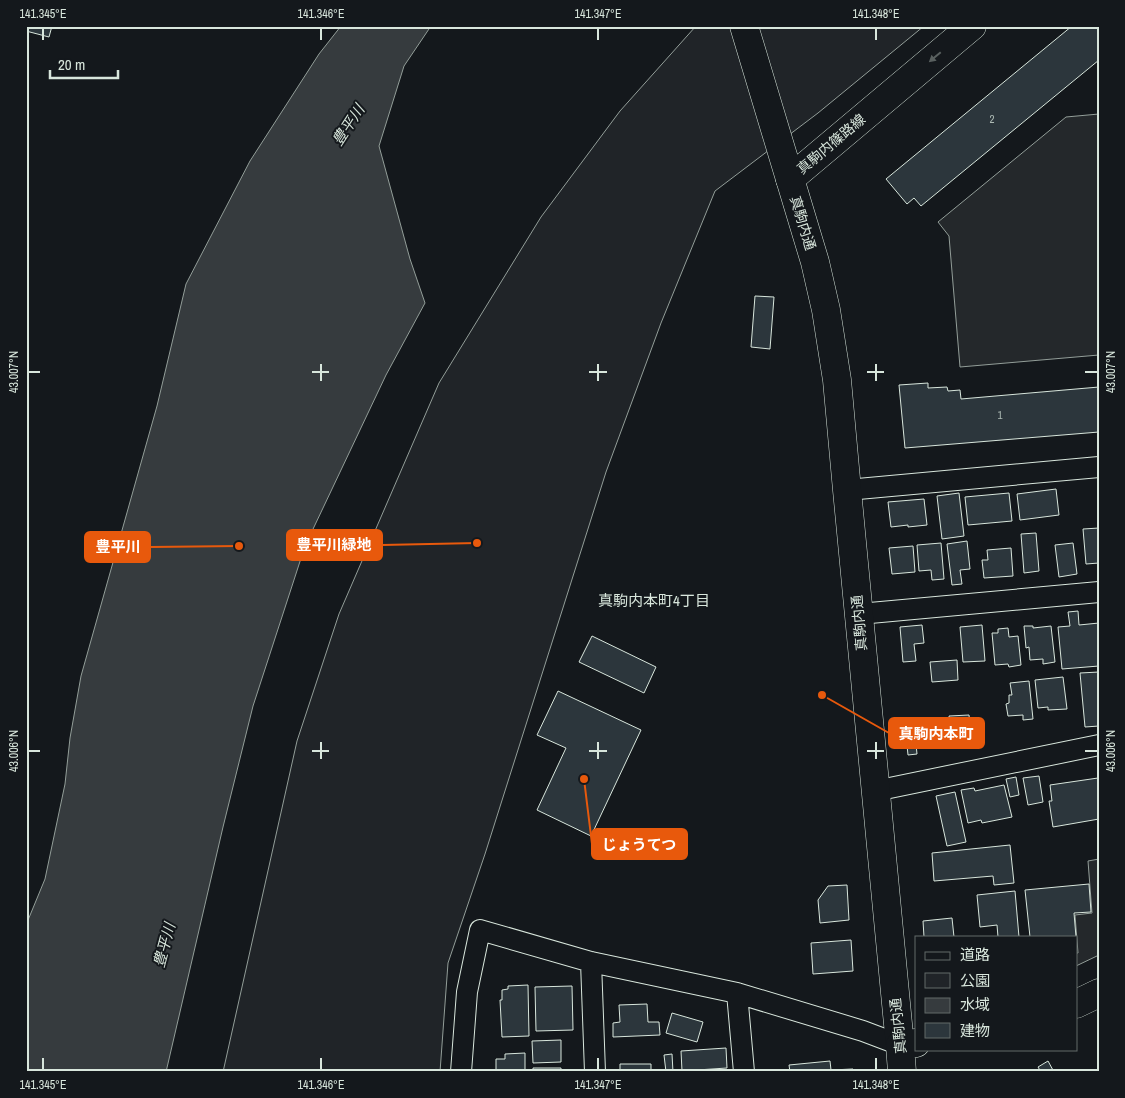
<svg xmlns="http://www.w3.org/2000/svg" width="1125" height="1098" viewBox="0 0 1125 1098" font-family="'Archivo Narrow','Noto Sans JP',sans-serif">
	<rect width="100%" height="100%" fill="#14181c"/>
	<path fill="#202428" stroke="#939e99" d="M 696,26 L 924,26 L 818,113 L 715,191 L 661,323 L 606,472 L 485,854 L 448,963 L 440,1072 L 223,1072 L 297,741 L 339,614 L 439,383 L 541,217 L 620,111 Z"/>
	<path fill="#24282b" stroke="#939e99" d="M 1099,114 L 1099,355 L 960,367 L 949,236 L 938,222 L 1066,117 Z
		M 1099,859 L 1099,955 L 1076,966 L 1076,953 L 1078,953 L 1075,915 L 1092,913 L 1088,861 Z"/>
	<path fill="#363b3e" stroke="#939e99" d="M 341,26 L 431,26 L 404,66 L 379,146 L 410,259 L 425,303 L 386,375 L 305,546 L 253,706 L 223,827 L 166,1072 L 26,1072 L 26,925 L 45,879 L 65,784 L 70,738 L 81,676 L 157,406 L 186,284 L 250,161 L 319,54 Z"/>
	<path fill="#2c363c" stroke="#d8e6dc" d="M 26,26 L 52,26 L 49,37 L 26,31 Z
		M 1072,26 L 1099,26 L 1099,60 L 921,206 L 914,198 L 907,204 L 886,179 Z
		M 755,296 L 774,297 L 770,349 L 751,347 Z
		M 928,383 L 928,388 L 947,387 L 948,391 L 960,390 L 961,399 L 1099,387 L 1099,432 L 905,448 L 899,385 Z
		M 1056,489 L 1059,515 L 1020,520 L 1017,494 Z
		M 959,493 L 964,536 L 942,539 L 937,496 Z
		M 1009,493 L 1012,521 L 968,525 L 965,497 Z
		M 924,499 L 927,525 L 908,527 L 908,525 L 891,527 L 888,502 Z
		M 1099,528 L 1099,563 L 1086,564 L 1083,529 Z
		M 1036,533 L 1039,571 L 1024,573 L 1021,534 Z
		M 967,541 L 970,569 L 960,570 L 962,584 L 952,585 L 947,544 Z
		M 941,543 L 944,579 L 932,580 L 931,570 L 919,571 L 917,545 Z
		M 1073,543 L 1077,574 L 1059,577 L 1055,545 Z
		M 913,546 L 915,572 L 892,574 L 889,548 Z
		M 1011,548 L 1013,576 L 984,578 L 982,560 L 988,560 L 987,550 Z
		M 1078,611 L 1079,625 L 1099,623 L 1099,666 L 1062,669 L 1058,627 L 1070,626 L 1068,612 Z
		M 922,625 L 924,643 L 914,644 L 916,661 L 903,662 L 900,627 Z
		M 982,625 L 985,661 L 963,662 L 960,627 Z
		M 1024,626 L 1033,626 L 1033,628 L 1051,626 L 1055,662 L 1043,664 L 1043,659 L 1030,660 L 1029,647 L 1026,648 Z
		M 1008,628 L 1009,637 L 1018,636 L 1021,665 L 1009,667 L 1008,664 L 995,665 L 992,633 L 998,633 L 998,629 Z
		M 592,636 L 656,667 L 644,693 L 579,662 Z
		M 957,660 L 958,680 L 932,682 L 930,662 Z
		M 1099,672 L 1099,726 L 1085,727 L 1080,673 Z
		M 1063,677 L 1067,709 L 1048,710 L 1048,707 L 1038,708 L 1035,680 Z
		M 1029,681 L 1033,719 L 1023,720 L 1023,715 L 1008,716 L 1006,704 L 1009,703 L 1009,695 L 1012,695 L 1010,683 Z
		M 558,691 L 641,730 L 591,836 L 537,810 L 566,748 L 537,735 Z
		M 969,715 L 971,735 L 951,738 L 949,716 Z
		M 914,725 L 917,754 L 908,755 L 905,726 Z
		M 1039,776 L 1043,802 L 1028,805 L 1023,778 Z
		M 1016,777 L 1019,795 L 1010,797 L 1006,779 Z
		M 1098,778 L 1099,819 L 1053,827 L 1049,801 L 1052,801 L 1050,785 Z
		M 1004,785 L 1012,817 L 982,823 L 981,820 L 968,823 L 961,790 L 974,788 L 975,791 Z
		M 955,792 L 966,842 L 947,846 L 936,796 Z
		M 1010,845 L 1014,883 L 994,885 L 993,876 L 934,881 L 932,853 Z
		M 1089,884 L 1091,912 L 1074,913 L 1076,937 L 1030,937 L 1025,890 Z
		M 847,885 L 849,920 L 820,923 L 818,900 L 828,886 Z
		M 1015,891 L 1019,937 L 998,937 L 997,925 L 980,927 L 977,895 Z
		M 952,918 L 954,937 L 924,937 L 923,921 Z
		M 851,940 L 853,971 L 813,974 L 811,943 Z
		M 528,985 L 529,1036 L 502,1037 L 500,1000 L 502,1000 L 502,990 L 508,989 L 508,986 Z
		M 572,986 L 573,1030 L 536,1031 L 535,987 Z
		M 647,1004 L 648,1022 L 659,1022 L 660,1035 L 613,1037 L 613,1023 L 620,1022 L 619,1005 Z
		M 672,1013 L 703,1022 L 697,1042 L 666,1033 Z
		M 561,1040 L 561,1062 L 533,1063 L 532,1041 Z
		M 726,1048 L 727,1068 L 682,1071 L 681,1051 Z
		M 525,1053 L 525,1072 L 496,1072 L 496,1059 L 505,1059 L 505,1054 Z
		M 672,1054 L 673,1072 L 666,1072 L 664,1055 Z
		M 830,1061 L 831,1070 L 853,1069 L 853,1072 L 790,1072 L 789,1065 Z
		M 1048,1061 L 1054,1072 L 1041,1072 L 1038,1067 Z
		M 620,1064 L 651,1064 L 651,1072 L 620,1072 Z
		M 533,1068 L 561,1068 L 561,1072 L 533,1072 Z"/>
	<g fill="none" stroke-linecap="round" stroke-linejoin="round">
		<g stroke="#d8e6dc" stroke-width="22">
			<path id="street" d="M 847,490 L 1099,467
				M 859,614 L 1099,592
				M 875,791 L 1099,745
				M 591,962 L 595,1072
				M 737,993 L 744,1072
				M 461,1072 L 467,992 L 480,930 L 591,962 L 737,993 L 863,1031 L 900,1045"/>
		</g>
		<g stroke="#d8e6dc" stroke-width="29">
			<path id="secondary" d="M 790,179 L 815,262 L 826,310 L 837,380 L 847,490 L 900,1045"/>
		</g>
		<g stroke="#d8e6dc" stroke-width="29">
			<path id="primary" d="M 744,26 L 790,179 L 972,26"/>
		</g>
		<g stroke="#d8e6dc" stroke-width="29">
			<path id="highway" d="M 1076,1004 L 1099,993
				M 902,1072 L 900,1045 L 916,1043"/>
		</g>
		<use href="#street" stroke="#14181c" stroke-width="20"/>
		<use href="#secondary" stroke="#14181c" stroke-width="28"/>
		<use href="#primary" stroke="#14181c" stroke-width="28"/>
		<use href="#highway" stroke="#14181c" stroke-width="28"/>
	</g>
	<defs><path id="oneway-solid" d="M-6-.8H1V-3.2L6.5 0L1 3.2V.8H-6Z" transform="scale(1.25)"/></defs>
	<use fill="#59605f" href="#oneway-solid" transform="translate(935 57) rotate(140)"/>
	<path fill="none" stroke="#d8e6dc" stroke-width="2" d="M 43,28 L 43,40M 321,28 L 321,40M 598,28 L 598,40M 876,28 L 876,40M 321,364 L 321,381M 598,364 L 598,381M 876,364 L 876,381M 28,372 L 40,372M 312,372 L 329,372M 589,372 L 607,372M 867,372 L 884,372M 1085,372 L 1098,372M 321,742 L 321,759M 598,742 L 598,759M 876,742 L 876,759M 28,751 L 40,751M 312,751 L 329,751M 589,751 L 607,751M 867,751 L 884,751M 1085,751 L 1098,751M 43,1058 L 43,1070M 321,1058 L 321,1070M 598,1058 L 598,1070M 876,1058 L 876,1070"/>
	<g text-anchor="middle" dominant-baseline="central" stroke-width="4" stroke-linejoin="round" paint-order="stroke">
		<g font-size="11" fill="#adbab4">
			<text x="992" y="119">2</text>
			<text x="1000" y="415">1</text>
		</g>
		<g font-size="14" fill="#d8e6dc" stroke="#14181c">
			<text transform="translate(831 144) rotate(-40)">真駒内篠路線</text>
			<text transform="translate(803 223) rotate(73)">真駒内通</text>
			<text transform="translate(859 623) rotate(-95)">真駒内通</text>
			<text transform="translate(898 1026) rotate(-96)">真駒内通</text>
		</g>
		<g font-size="15" font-style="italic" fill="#d8e6dc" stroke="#14181c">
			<text transform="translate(348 125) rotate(-57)">豊平川</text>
			<text transform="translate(164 945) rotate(-75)">豊平川</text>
		</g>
		<g font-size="15" fill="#d8e6dc" stroke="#14181c">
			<text x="654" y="600">真駒内本町4丁目</text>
		</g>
	</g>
	<path fill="none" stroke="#e8590c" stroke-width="2" d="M477 543L382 545M239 546L150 547M822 695L889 733M584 779L592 844"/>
	<g fill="#e8590c" stroke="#14181c" stroke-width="2">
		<circle cx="477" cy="543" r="5"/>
		<circle cx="239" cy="546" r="5"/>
		<circle cx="822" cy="695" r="5"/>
		<circle cx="584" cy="779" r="5"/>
	</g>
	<g fill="#e8590c" stroke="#e8590c" stroke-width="2">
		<rect x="287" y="530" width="95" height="30" rx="5"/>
		<rect x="85" y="532" width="65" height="30" rx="5"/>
		<rect x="889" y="718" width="95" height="30" rx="5"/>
		<rect x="592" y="829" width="95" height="30" rx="5"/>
	</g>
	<g font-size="15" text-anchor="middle" font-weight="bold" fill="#fff">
		<text x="334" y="550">豊平川緑地</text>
		<text x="118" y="552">豊平川</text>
		<text x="936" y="739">真駒内本町</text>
		<text x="639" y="850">じょうてつ</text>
	</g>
	<rect width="1125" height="1098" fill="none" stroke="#14181c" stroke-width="55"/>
	<rect x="915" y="936" width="162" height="115" fill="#14181c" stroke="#626a69"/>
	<rect x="925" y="952" width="25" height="8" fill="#14181c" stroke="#626a69"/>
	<text x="960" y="960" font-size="15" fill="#d8e6dc">道路</text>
	<rect x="925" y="973" width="25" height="15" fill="#202428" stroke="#626a69"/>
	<text x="960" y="986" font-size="15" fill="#d8e6dc">公園</text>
	<rect x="925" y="998" width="25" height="15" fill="#363b3e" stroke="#626a69"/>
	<text x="960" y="1010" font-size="15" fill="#d8e6dc">水域</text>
	<rect x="925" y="1023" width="25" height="15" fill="#2c363c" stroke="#626a69"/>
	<text x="960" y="1036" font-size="15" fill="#d8e6dc">建物</text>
	<path d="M50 70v8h68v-8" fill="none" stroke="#d8e6dc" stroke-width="2.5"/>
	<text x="58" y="70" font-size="15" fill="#d8e6dc" stroke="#14181c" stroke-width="4" paint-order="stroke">20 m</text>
	<rect x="28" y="28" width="1070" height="1042" fill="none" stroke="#d8e6dc" stroke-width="2"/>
	<g font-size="12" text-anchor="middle" fill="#d8e6dc">
		<text x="43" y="18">141.345°E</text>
		<text x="321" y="18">141.346°E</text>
		<text x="598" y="18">141.347°E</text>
		<text x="876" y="18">141.348°E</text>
		<text transform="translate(14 372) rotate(-90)" y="4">43.007°N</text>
		<text transform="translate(1111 372) rotate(-90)" y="4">43.007°N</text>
		<text transform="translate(14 751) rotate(-90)" y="4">43.006°N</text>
		<text transform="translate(1111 751) rotate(-90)" y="4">43.006°N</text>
		<text x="43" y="1089">141.345°E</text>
		<text x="321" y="1089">141.346°E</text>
		<text x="598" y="1089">141.347°E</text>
		<text x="876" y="1089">141.348°E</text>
	</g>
</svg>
